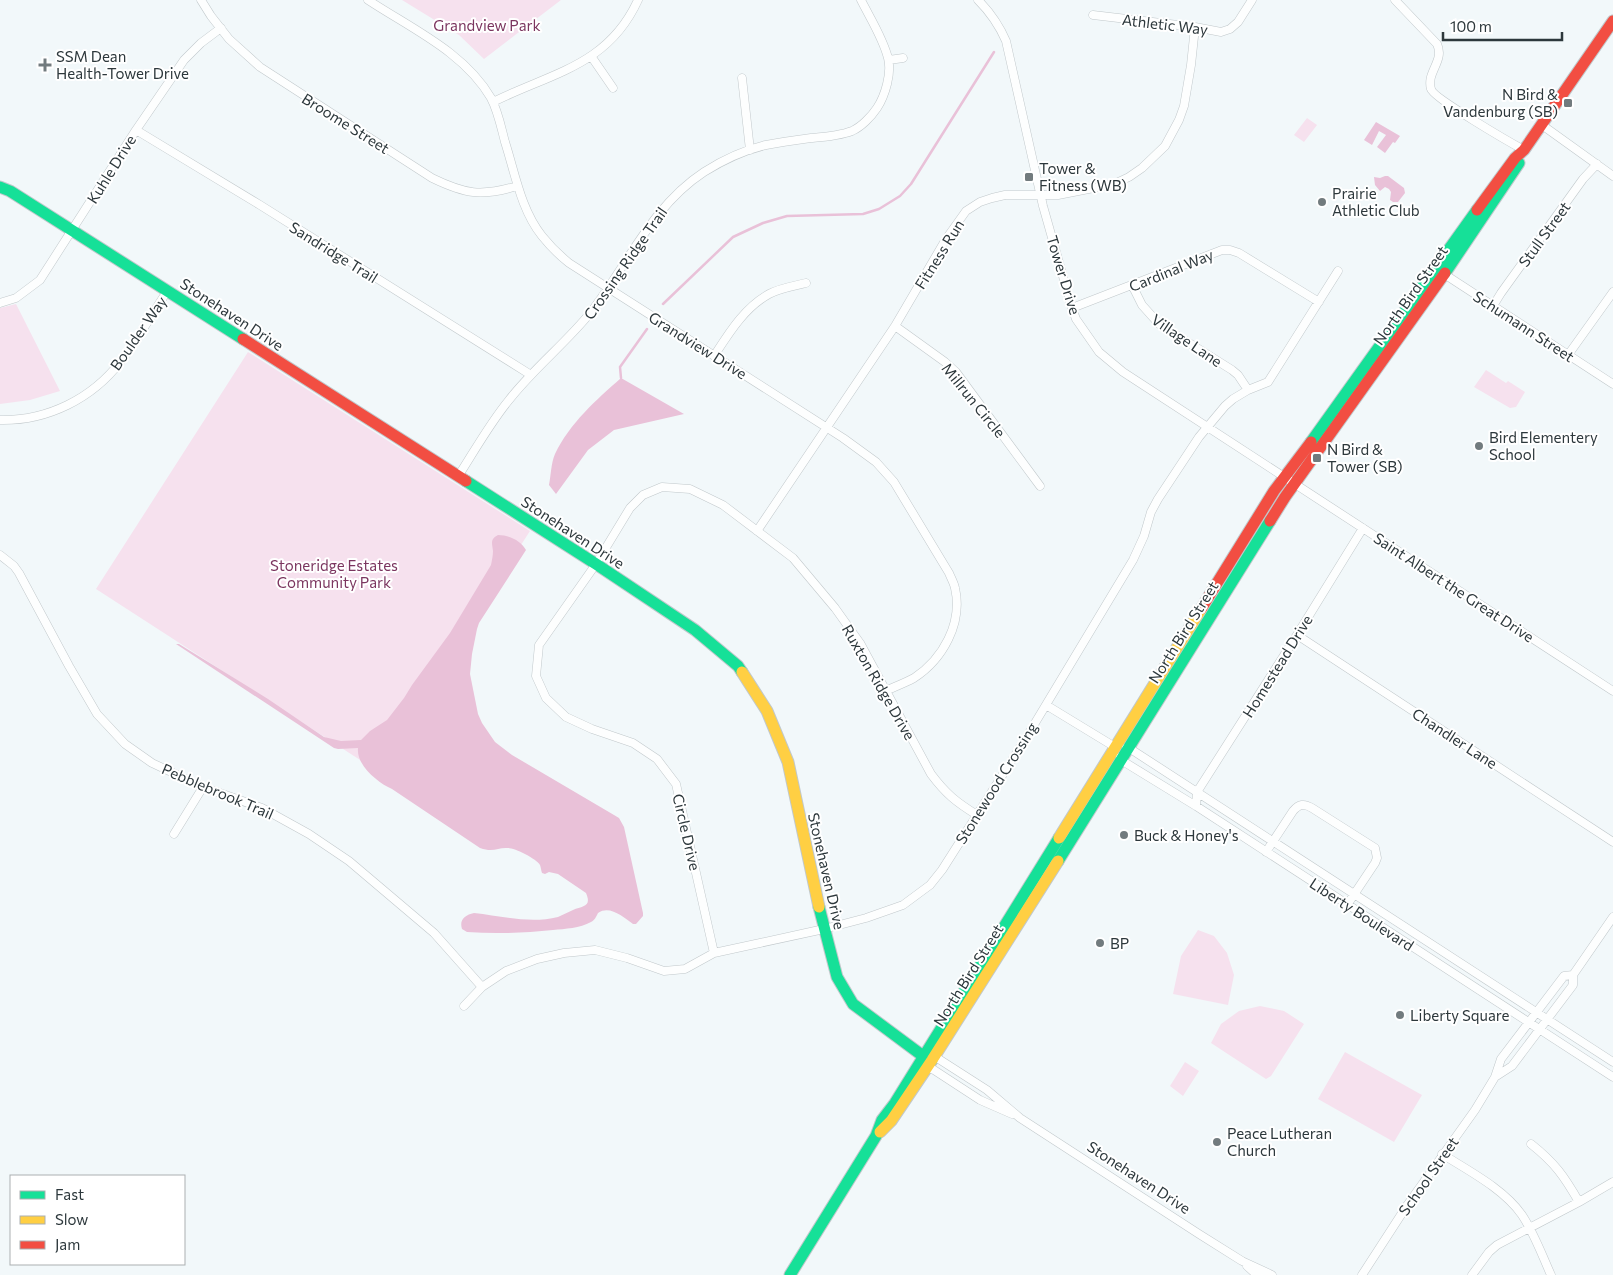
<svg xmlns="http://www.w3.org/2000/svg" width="1613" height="1275" viewBox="0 0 1613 1275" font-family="Commissioner,sans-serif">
	<rect width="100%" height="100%" fill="#f2f8fa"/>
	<path fill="#f6e1ee" d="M 402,0 L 561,0 L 484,59 L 459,35 Z
		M 1307,118 L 1317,125 L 1304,142 L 1294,135 Z
		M 16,304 L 60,391 L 30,400 L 0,404 L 0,308 Z
		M 248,352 L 530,531 L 419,703 L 496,848 L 96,589 Z
		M 1486,370 L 1506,383 L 1508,381 L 1525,392 L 1516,407 L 1510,408 L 1474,387 Z
		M 1198,930 L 1214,936 L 1227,953 L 1234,975 L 1228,1005 L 1173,994 L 1181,956 Z
		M 1260,1006 L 1284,1011 L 1304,1024 L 1271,1076 L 1266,1079 L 1211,1043 L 1221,1024 L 1239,1011 Z
		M 1345,1052 L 1422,1095 L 1394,1142 L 1318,1099 Z
		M 1185,1062 L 1199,1071 L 1183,1096 L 1170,1086 Z"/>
	<path fill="#e9c1d8" d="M 1376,122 L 1400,136 L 1395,143 L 1393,142 L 1385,153 L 1377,147 L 1386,135 L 1379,131 L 1372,145 L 1364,140 Z
		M 1385,176 L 1388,176 L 1404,188 L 1405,193 L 1398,202 L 1393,202 L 1390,200 L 1391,192 L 1389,189 L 1385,187 L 1380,191 L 1375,185 L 1374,177 L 1380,178 Z
		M 621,378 L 684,414 L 614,430 L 588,450 L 556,494 L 549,485 C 551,475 551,463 555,454 C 570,423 596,400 621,378 Z
		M 498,535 C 509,535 521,541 526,550 L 490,606 L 479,623 L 477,629 L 472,654 L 470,674 L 478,714 L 482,723 L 495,742 L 512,755 L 614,815 L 619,818 L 624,827 L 643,913 L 643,916 L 636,924 L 633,924 C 623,917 610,905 598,913 C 596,917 595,920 591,922 C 580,928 565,929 553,930 C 524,933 496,934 467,932 L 462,929 C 459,920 465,915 474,913 C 501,916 530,924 558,917 C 563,915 568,912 573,910 C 583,906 592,907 586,893 L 558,874 L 549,872 L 545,874 L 542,873 C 541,870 541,868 540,865 C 537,859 515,848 508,848 C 498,847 494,853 480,848 L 392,789 C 378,783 356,765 358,748 L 338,749 L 334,748 L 176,644 L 179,644 L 268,699 L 324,737 L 341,741 L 361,740 L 370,731 L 387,720 L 404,698 L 412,685 L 450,633 L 491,565 C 492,560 493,555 493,551 C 492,543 490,539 498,535 Z"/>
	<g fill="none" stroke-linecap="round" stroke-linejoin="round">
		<path stroke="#e9c1d8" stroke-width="2.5" d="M 663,304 L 733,237 L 763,223 L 787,216 L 863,214 L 879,209 L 900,196 L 911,184 L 994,52
			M 621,378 L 620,367 L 647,329"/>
		<g stroke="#c1c8cb" stroke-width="9">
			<path id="street" d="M 201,0 L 211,16 L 229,39 L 260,67 L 432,178 C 465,194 481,197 517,186
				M 368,0 C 412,29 464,52 491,98 C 498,111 501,127 505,142 C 515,173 521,210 542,236 C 550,246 559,255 569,263 L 843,438 L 876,462 L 894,482 L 949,573 C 951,578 954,583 955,588 C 963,623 943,659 914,678 C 905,683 894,687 885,691
				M 978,0 C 990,12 999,25 1006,41 L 1043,206 L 1072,308 L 1076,319 L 1099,352 L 1123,372 L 1613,691
				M 1395,0 L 1437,44 C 1445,61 1426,72 1431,89 C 1433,98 1511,143 1524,150
				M 1093,15 L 1195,27 L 1221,32 L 1230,29 L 1238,22 L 1252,0
				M 591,56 L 613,88
				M 889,60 L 903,58
				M 742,78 L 750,150
				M 493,102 C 551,73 608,66 638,0
				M 1542,125 L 1613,176
				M 136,130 L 260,205 L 531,375
				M 1441,272 L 1613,384
				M 1132,285 L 1142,305 L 1159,324 L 1232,370 L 1238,375 L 1248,390
				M 0,303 L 16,298 L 40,280 L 136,130 L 184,60 L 201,43 L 221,28
				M 1493,306 L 1501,293 L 1583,179 L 1597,164
				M 1072,308 L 1222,250 L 1230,250 L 1239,253 L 1319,302
				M 895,326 L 945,362 L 956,372 L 1040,486
				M 1568,355 L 1613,292
				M 714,356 C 729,333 744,308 769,294 C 780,288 794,286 806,283
				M 0,420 C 47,421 92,399 121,361 C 138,339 152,314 168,290
				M 459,475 C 475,450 490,423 509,400 C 534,368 566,343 591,312 C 628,264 652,206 704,172 C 723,160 745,150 766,145 C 781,142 796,140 811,138 C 824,137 839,136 852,131 C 861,127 871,117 877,108 C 885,96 892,73 888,58 C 883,38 870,18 861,0
				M 757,531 L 895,326 L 946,239 L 966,211 L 980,202 L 992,198 L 1005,195 L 1058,195 L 1114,184 L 1129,177 L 1142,168 L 1165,146 L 1179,120 L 1184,106 L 1191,65 L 1195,27
				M 0,555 L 14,566 L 19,573 L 69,666 L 97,714 L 125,744 L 152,763 L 203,787 L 262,808 L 309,834 L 349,861 L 434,933 L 482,987
				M 1297,635 L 1613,842
				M 1046,705 L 1115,747
				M 1126,748 L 1129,748 L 1613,1062
				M 1120,757 L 1121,760 L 1196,806 L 1613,1077
				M 1196,806 L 1197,792 L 1297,635 L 1363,528
				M 174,834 L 203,787
				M 1266,852 L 1293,811 C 1299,804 1304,803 1312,808 L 1375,848 L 1377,858 L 1375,863 L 1347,905
				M 714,953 L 676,784 L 657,759 L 633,743 L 592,729 L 566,717 L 546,698 L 536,676 L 539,645 L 596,564 L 630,508 L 643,495 L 662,487 L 690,489 L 723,505 L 793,558 L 835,608 L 860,643 L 931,774 C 946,794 956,802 977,815
				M 464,1006 L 482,987 L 506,971 L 537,959 L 564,953 L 595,950 L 627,958 L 664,971 L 685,969 L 714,953 L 824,929 L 866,918 L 903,905 L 930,885 L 942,870 L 1026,738 L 1133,560 L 1144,536 L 1151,512 L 1158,499 L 1199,437 L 1225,406 L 1233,399 L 1248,390 L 1268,382 L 1338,271
				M 934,1056 L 987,1090 L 1020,1118 L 1199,1234 L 1242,1261 L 1272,1275
				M 927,1067 L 934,1070 L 980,1100 L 1012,1114
				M 1495,1077 L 1512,1066 L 1573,985 L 1573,975 L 1613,917
				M 1531,1144 C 1555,1163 1564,1176 1579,1202 L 1613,1182
				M 1442,1154 C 1469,1171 1504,1189 1522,1215 C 1534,1233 1542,1255 1551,1275
				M 1247,1266 L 1257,1275
				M 1362,1275 L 1408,1204 L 1475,1110 L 1495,1077 L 1501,1059 L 1564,976 L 1573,975
				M 1472,1275 L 1489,1252 L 1497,1245 L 1579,1202"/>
		</g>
		<g stroke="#c1c8cb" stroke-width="13">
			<path id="fast" d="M 0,187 L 10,191 L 243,339
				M 1445,273 L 1519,163
				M 1311,442 L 1477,210
				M 466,481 L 596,564 L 695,630 L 738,666 L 742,672
				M 1058,861 L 1270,521
				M 819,907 L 837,977 L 853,1004 L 923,1056 L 932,1060
				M 790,1275 L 876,1136 L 882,1120 L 895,1103 L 1059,838"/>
		</g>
		<g stroke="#c1c8cb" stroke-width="13">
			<path id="slow" d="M 742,672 L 767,711 L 788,762 L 819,907
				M 1059,838 L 1201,609
				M 880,1132 L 891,1121 L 932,1060 L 1058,861"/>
		</g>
		<g stroke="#c1c8cb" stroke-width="13">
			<path id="jam" d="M 1477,210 L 1515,158 L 1524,150 L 1613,21
				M 243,339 L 466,481
				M 1270,521 L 1285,497 L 1445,273
				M 1201,609 L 1274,491 L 1311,442"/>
		</g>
		<use href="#street" stroke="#fdfefe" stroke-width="8"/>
		<use href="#fast" stroke="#16e098" stroke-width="11"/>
		<use href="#slow" stroke="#ffcf43" stroke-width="11"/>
		<use href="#jam" stroke="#f24e42" stroke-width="11"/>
	</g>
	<g fill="#727b7e" stroke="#fff" stroke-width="2">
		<path d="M42.5 57.5h5v5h5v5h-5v5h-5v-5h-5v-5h5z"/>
		<rect x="1563" y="98" width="10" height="10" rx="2.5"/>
		<rect x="1024" y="172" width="10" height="10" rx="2.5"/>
		<circle cx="1322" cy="202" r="5"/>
		<circle cx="1479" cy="446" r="5"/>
		<rect x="1312" y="453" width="10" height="10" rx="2.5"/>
		<circle cx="1124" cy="835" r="5"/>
		<circle cx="1100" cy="943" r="5"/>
		<circle cx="1400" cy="1015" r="5"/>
		<circle cx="1217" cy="1142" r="5"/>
	</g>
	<g text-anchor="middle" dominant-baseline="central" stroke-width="4" stroke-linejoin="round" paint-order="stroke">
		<g font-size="15" fill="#2d383c" stroke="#fff">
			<text transform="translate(1165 24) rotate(7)">Athletic Way</text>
			<text transform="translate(346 123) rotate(32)">Broome Street</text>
			<text transform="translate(111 169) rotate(-58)">Kuhle Drive</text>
			<text transform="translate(1544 234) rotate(-54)">Stull Street</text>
			<text transform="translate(334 252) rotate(32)">Sandridge Trail</text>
			<text transform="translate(939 254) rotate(-58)">Fitness Run</text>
			<text transform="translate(625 263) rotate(-55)">Crossing Ridge Trail</text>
			<text transform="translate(1171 270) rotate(-22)">Cardinal Way</text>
			<text transform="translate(1064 275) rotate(73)">Tower Drive</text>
			<text transform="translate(1410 295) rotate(-55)">North Bird Street</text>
			<text transform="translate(232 314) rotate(33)">Stonehaven Drive</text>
			<text transform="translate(1524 326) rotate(33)">Schumann Street</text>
			<text transform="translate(138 333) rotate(-55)">Boulder Way</text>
			<text transform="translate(1187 340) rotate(34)">Village Lane</text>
			<text transform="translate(698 345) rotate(32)">Grandview Drive</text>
			<text transform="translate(974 400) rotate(51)">Millrun Circle</text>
			<text transform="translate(573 532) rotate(33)">Stonehaven Drive</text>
			<text transform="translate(1454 587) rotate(33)">Saint Albert the Great Drive</text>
			<text transform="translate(1183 632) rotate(-58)">North Bird Street</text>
			<text transform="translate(1277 666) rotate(-58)">Homestead Drive</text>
			<text transform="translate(879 682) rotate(60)">Ruxton Ridge Drive</text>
			<text transform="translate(1455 738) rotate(33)">Chandler Lane</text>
			<text transform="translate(996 783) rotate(-58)">Stonewood Crossing</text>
			<text transform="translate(218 791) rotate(23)">Pebblebrook Trail</text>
			<text transform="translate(687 832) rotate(77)">Circle Drive</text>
			<text transform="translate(827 871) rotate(77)">Stonehaven Drive</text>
			<text transform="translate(1362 914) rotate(33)">Liberty Boulevard</text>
			<text transform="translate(968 975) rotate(-58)">North Bird Street</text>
			<text transform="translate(1428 1176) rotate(-55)">School Street</text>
			<text transform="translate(1139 1177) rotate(33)">Stonehaven Drive</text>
		</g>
		<g font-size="15" fill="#7b355f" stroke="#fff">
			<text x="487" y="25">Grandview Park</text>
			<text x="334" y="565">Stoneridge Estates<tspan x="334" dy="17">Community Park</tspan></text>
		</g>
		<g font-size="15" fill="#2d383c" stroke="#fff" text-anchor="start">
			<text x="56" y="56">SSM Dean<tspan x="56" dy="17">Health-Tower Drive</tspan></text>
			<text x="1558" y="94" text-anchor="end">N Bird &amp;<tspan x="1558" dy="17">Vandenburg (SB)</tspan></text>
			<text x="1039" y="168">Tower &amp;<tspan x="1039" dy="17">Fitness (WB)</tspan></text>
			<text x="1332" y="193">Prairie<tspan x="1332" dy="17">Athletic Club</tspan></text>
			<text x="1489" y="437">Bird Elementery<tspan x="1489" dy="17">School</tspan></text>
			<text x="1327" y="449">N Bird &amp;<tspan x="1327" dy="17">Tower (SB)</tspan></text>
			<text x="1134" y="835">Buck &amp; Honey's</text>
			<text x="1110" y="943">BP</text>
			<text x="1410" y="1015">Liberty Square</text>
			<text x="1227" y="1133">Peace Lutheran<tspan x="1227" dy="17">Church</tspan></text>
		</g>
	</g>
	<rect x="10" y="1175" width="175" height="90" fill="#ffffff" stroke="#abafb1"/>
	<rect x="20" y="1191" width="25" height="8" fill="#16e098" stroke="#abafb1"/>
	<text x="55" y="1200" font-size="15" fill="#2d383c">Fast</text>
	<rect x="20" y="1216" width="25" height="8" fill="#ffcf43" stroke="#abafb1"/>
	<text x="55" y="1225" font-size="15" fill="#2d383c">Slow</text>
	<rect x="20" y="1241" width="25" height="8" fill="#f24e42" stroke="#abafb1"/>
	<text x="55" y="1250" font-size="15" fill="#2d383c">Jam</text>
	<path d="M1443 32v8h119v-8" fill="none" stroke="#2d383c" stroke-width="2.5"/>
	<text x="1450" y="32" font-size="15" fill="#2d383c" stroke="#ffffff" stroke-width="4" paint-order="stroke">100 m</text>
</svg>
